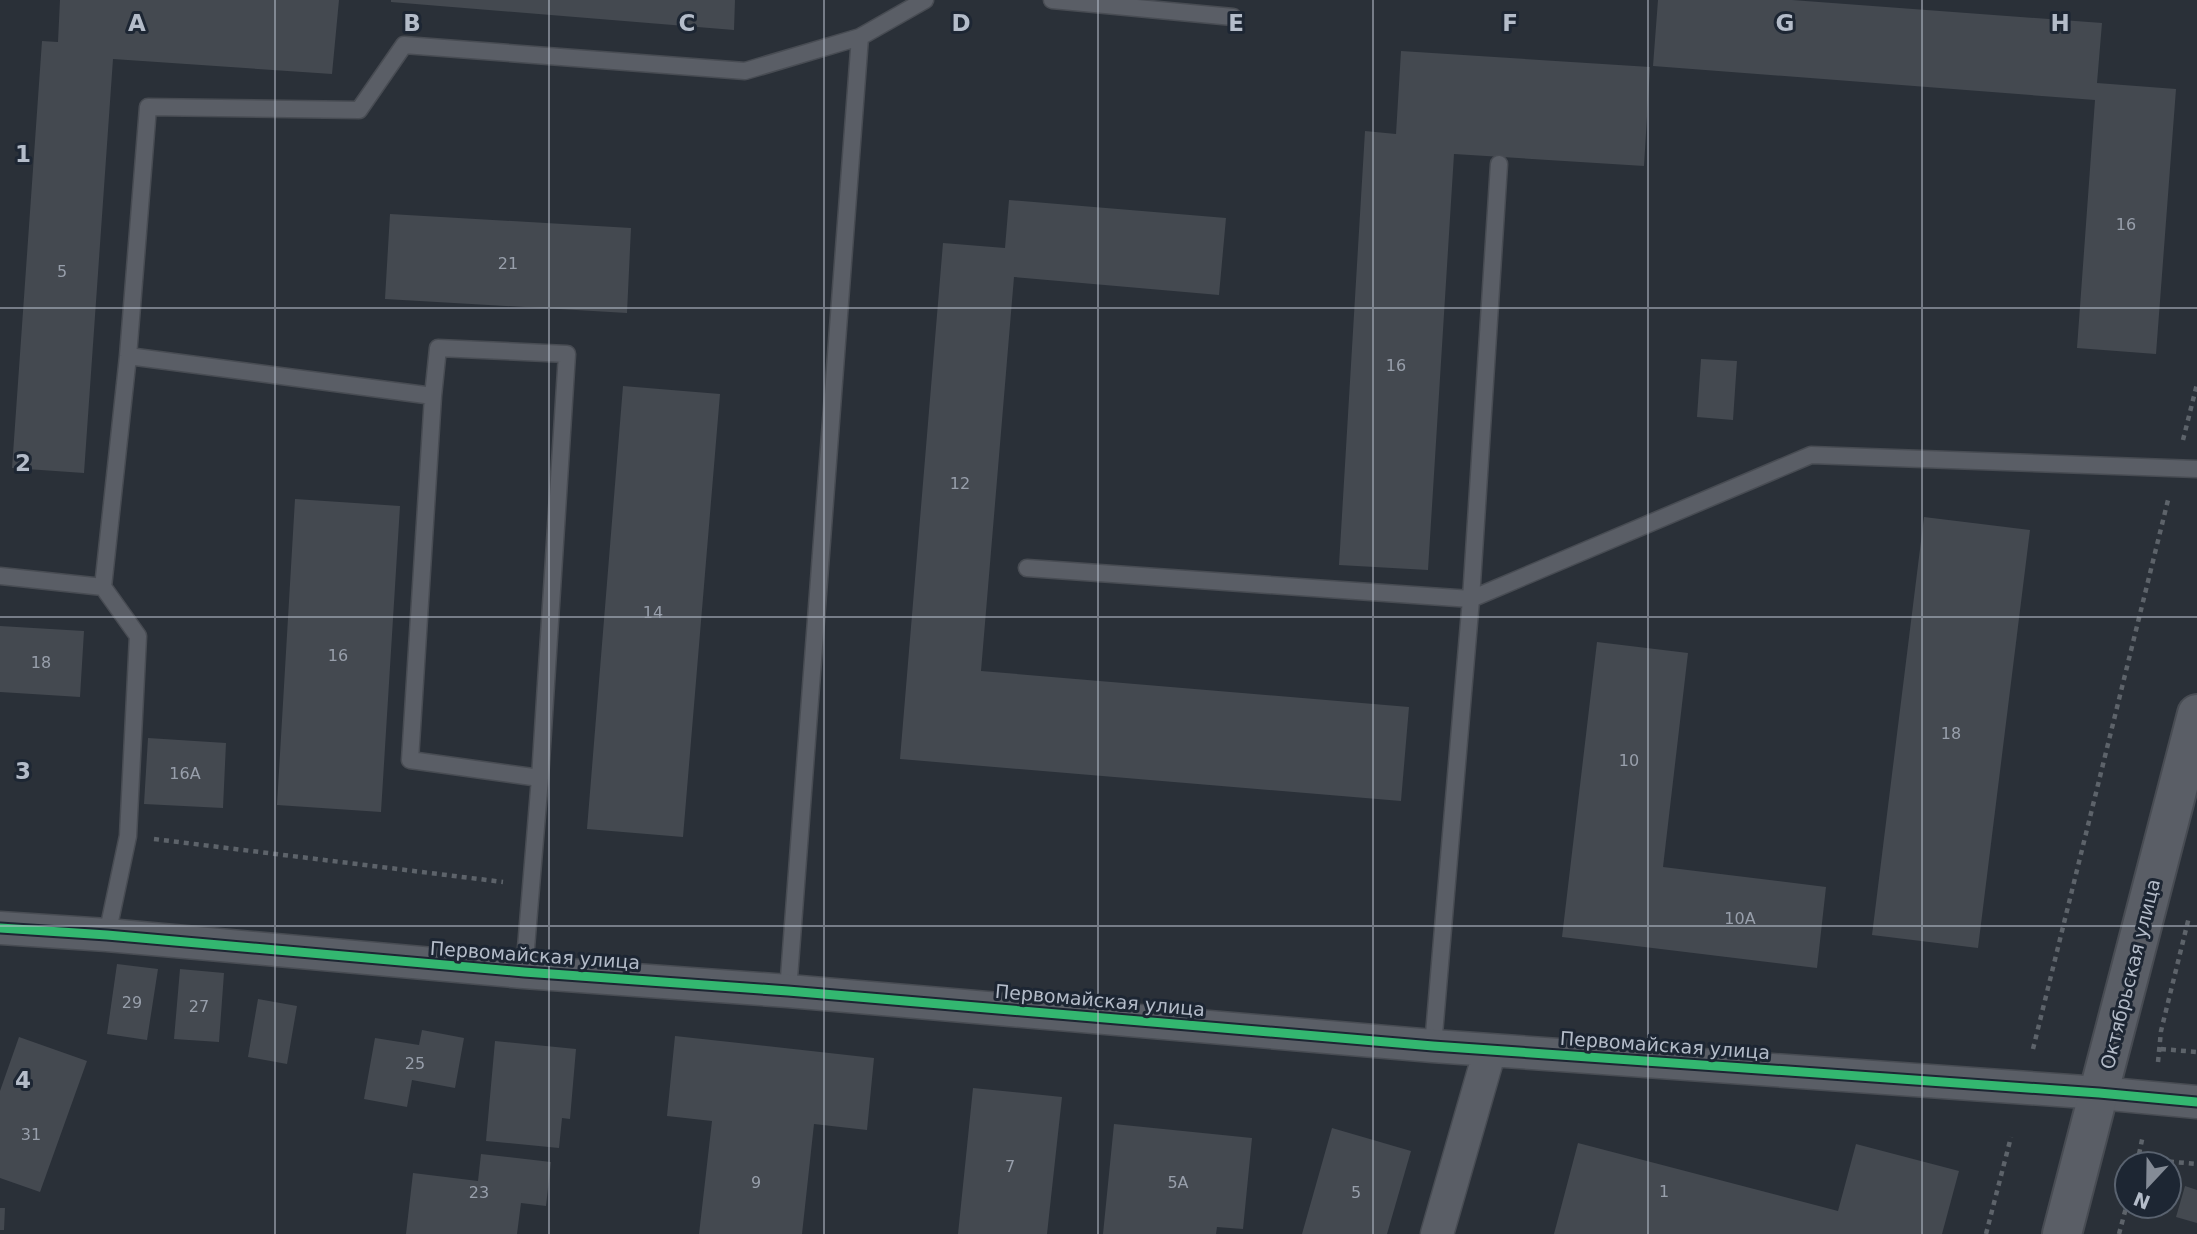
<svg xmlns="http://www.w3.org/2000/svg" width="2197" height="1234" viewBox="0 0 2197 1234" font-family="'DejaVu Sans',sans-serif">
	<rect width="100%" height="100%" fill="#2a3038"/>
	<path fill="#444950" d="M 60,0 L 339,0 L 332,74 L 113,59 L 84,473 L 12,468 L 42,41 L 58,42 Z
		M 391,0 L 735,0 L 734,30 L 391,2 Z
		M 1658,0 L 1792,0 L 2102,23 L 2097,83 L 2176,89 L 2156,354 L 2077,348 L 2095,100 L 1653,66 Z
		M 1401,51 L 1650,67 L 1644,166 L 1454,154 L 1428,570 L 1339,565 L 1365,131 L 1396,134 Z
		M 1009,200 L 1226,218 L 1219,295 L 1014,277 L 981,671 L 1409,707 L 1401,801 L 900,759 L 943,243 L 1005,248 Z
		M 390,214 L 631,228 L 627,313 L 385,299 Z
		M 1701,359 L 1737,361 L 1733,420 L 1697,417 Z
		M 623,386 L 720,394 L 683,837 L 587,829 Z
		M 295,499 L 400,506 L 381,812 L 277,805 Z
		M 1924,517 L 2030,530 L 1978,948 L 1872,935 Z
		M 0,626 L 84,631 L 80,697 L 0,692 Z
		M 1597,642 L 1688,653 L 1663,867 L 1826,887 L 1817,968 L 1562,937 Z
		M 148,738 L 226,743 L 223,808 L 144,804 Z
		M 117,964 L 158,969 L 147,1040 L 107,1034 Z
		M 180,969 L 224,973 L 219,1042 L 174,1039 Z
		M 258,999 L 297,1006 L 287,1064 L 248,1057 Z
		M 422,1030 L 464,1038 L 455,1088 L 412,1080 L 407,1107 L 364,1099 L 375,1038 L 419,1045 Z
		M 675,1036 L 874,1058 L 867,1130 L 814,1124 L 802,1234 L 699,1234 L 712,1121 L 667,1116 Z
		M 19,1037 L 87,1061 L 40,1192 L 0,1178 L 0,1091 Z
		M 495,1041 L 576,1049 L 570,1119 L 562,1118 L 559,1148 L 486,1141 Z
		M 973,1088 L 1062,1097 L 1047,1234 L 958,1234 Z
		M 1114,1124 L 1252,1138 L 1243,1229 L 1217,1227 L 1216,1234 L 1103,1234 Z
		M 1332,1128 L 1411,1151 L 1387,1234 L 1302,1234 Z
		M 1578,1143 L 1838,1211 L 1856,1144 L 1959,1171 L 1942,1234 L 1554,1234 Z
		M 481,1154 L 551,1162 L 546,1206 L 521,1203 L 517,1234 L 406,1234 L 413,1173 L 478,1181 Z
		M 2185,1186 L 2197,1190 L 2197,1223 L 2176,1217 Z
		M 0,1208 L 5,1208 L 4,1230 L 0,1230 Z"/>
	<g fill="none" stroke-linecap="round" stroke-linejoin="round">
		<g stroke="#484c53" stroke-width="19">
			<path id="service" d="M 1052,0 L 1233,17
				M 128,356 L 433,396 L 438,348 L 567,354 L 540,778 L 524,972
				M 433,396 L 410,760 L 540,778
				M 1027,568 L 1471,599 L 1811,455 L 2197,469
				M 0,576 L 103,587
				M 107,935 L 128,836 L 138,636 L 103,587 L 128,356 L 148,107 L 359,110 L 404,45 L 745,71 L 860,37 L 925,0
				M 788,991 L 860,37
				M 1433,1046 L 1471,599 L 1499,164"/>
		</g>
		<g stroke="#484c53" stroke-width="35">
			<path id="minor" d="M 0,928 L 107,935 L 524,972 L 788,991 L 1433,1046 L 2099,1093 L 2197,1102
				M 1437,1234 L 1490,1050"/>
		</g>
		<g stroke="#484c53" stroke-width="42">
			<path id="tertiary" d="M 2062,1234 L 2197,714"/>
		</g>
		<path stroke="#5d636a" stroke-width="4.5" stroke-dasharray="5 5" stroke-linecap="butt" d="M 2183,440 L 2197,384
			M 154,839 L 503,882
			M 2033,1049 L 2169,496
			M 2161,1049 L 2197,1052
			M 2158,1062 L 2161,1031 L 2189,917
			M 2139,1159 L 2197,1164
			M 2137,1164 L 2143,1135
			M 1986,1234 L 2011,1137
			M 2119,1234 L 2127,1204"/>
		<use href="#service" stroke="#5a5e66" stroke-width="16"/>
		<use href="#minor" stroke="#5a5e66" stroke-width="32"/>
		<use href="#tertiary" stroke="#5a5e66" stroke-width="38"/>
		<g stroke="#1d2633" stroke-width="13">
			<path id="cycleway" d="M 0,928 L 107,935 L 524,972 L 788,991 L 1433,1046 L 2099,1093 L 2197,1102"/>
		</g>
		<use href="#cycleway" stroke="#33b770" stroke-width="9"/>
	</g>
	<path fill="none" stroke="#b4bcc9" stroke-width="2" stroke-opacity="0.55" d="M 275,0 L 275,1234M 549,0 L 549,1234M 824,0 L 824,1234M 1098,0 L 1098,1234M 1373,0 L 1373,1234M 1648,0 L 1648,1234M 1922,0 L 1922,1234M 0,308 L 2197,308M 0,617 L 2197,617M 0,926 L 2197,926"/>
	<g text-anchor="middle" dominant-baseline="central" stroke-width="6" stroke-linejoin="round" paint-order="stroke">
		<g font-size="16" fill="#989fab">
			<text x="2126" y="224">16</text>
			<text x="508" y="263">21</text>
			<text x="62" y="271">5</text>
			<text x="1396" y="365">16</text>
			<text x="960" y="483">12</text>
			<text x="653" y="612">14</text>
			<text x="338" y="655">16</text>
			<text x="41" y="662">18</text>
			<text x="1951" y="733">18</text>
			<text x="1629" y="760">10</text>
			<text x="185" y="773">16А</text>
			<text x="1740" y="918">10А</text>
			<text x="132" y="1002">29</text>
			<text x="199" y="1006">27</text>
			<text x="415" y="1063">25</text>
			<text x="31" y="1134">31</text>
			<text x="1010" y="1166">7</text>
			<text x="756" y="1182">9</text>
			<text x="1178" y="1182">5А</text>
			<text x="1664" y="1191">1</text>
			<text x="479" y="1192">23</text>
			<text x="1356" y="1192">5</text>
		</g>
		<g font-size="19" fill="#b4bcc9" stroke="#1d2633">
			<text transform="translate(535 955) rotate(4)">Первомайская улица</text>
			<text transform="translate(2130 974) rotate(-76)">Октябрьская улица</text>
			<text transform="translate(1100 1000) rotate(5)">Первомайская улица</text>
			<text transform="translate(1665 1045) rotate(4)">Первомайская улица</text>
		</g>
	</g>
	<g font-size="23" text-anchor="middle" font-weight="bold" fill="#b4bcc9" stroke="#1d2633" stroke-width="6" stroke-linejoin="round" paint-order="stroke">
		<text x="137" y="31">A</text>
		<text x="412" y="31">B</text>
		<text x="687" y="31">C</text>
		<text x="961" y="31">D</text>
		<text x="1236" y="31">E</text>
		<text x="1510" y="31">F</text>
		<text x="1785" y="31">G</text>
		<text x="2060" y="31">H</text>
		<text x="23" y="162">1</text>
		<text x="23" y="471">2</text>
		<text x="23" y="779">3</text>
		<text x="23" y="1088">4</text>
	</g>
	<g transform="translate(2148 1185) rotate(202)"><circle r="33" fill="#1d2633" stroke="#59626f" stroke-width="2"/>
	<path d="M0-5L12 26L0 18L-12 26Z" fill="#848b96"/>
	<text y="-10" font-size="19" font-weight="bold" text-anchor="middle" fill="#b4bcc9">N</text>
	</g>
</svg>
